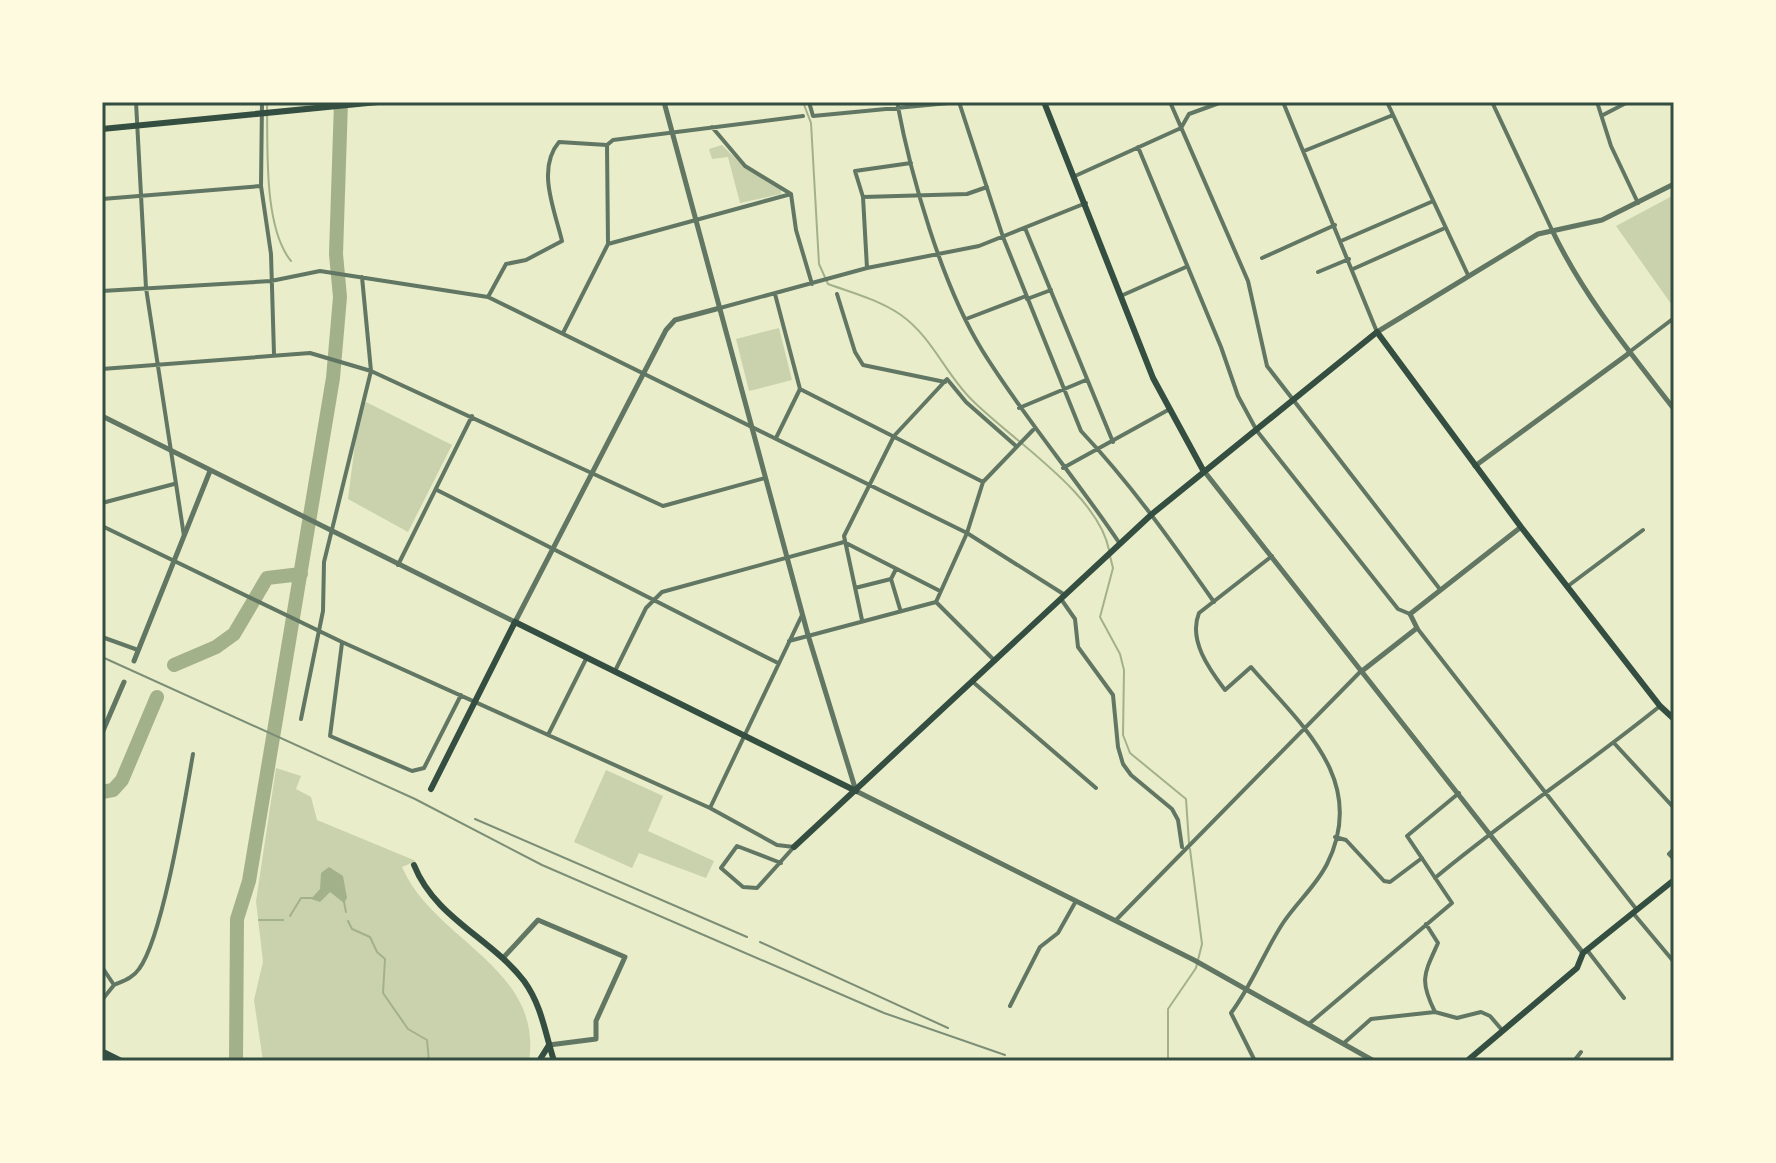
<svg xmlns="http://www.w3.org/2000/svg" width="1776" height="1163" viewBox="0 0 1776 1163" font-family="Commissioner,sans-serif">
	<rect width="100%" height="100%" fill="#e9edc9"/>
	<path fill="#cad2ad" d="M 722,145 L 745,168 L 781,190 L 781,194 L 740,203 L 728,157 L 712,159 L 709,149 Z
		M 1674,195 L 1674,308 L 1616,226 Z
		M 779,328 L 792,380 L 749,391 L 736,339 Z
		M 366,402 L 452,445 L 408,532 L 348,499 L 359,413 Z
		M 276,768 L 301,776 L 296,789 L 311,797 L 317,820 L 416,861 L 402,867 C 434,941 543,967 529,1061 L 263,1061 L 254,1000 L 263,962 L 256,901 Z
		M 606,770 L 663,796 L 648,831 L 714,861 L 706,878 L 639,853 L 632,868 L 574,842 Z"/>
	<path fill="#a3b18a" d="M 329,867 L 343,876 L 347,898 L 344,903 L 330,892 L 320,902 L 311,899 L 320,889 L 321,873 Z"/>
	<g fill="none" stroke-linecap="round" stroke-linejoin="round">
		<path stroke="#a3b18a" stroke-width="2" d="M 267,102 C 268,145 263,227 291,261
			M 803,102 L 811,123 L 819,264 L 828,284 C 853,293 879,300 901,315 C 932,337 945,373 971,399 C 1010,439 1098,493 1109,550
			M 1110,556 L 1113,568 L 1100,617 L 1120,654 L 1124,670 L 1123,735 L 1130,753 L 1186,799 L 1189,843
			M 344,902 L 346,912
			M 290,916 L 301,898 L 314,898
			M 259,920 L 283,920
			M 348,921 L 352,929 L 370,937 L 377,952 L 385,959 L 383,993 L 408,1029 L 427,1040 L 429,1061
			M 1168,1061 L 1168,1009 L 1196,968 L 1202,944 L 1190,849"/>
		<path stroke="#a3b18a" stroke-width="14" d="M 174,665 L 216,647 L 234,634 L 267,578 L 301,574
			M 102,792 L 113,790 L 122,780 L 157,697
			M 236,1061 L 237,919 L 249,881 L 333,378 L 340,297 L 336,254 L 341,102"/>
		<path stroke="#617663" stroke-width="4" d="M 136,102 L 146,288 L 184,536
			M 262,102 L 261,186 L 271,254 L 274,354
			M 809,102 L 813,116 L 959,102
			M 897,102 C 911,177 942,285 982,350 C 1024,418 1076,478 1120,544
			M 959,102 L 1003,237 L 1081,431 C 1131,484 1172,542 1214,602
			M 1170,102 L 1248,281 L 1267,366 L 1439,588
			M 1283,102 L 1377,332
			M 1387,102 L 1468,275
			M 1492,102 L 1552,230
			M 1597,102 L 1611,146 L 1638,203
			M 1603,115 L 1628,102
			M 712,127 L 745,166 L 791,194
			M 1138,147 L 1221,347 L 1238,396 L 1257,431 L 1398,609 L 1410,614
			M 1304,151 L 1393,115
			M 1075,176 L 1181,128 L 1189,114 L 1222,102
			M 791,194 L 796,230 L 812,284
			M 863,197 L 967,194 L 987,187
			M 102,199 L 261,186
			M 1025,228 L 1113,442
			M 1341,241 L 1431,202
			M 608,244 L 791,194
			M 1262,258 L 1335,225
			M 867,268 L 863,197 L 855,171 L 911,163
			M 1353,269 L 1445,228
			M 1318,272 L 1349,259
			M 102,291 L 271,281 L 320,271 L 488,297 L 967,533 L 1065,595
			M 775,294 L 800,389 L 776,438
			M 837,294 L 855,352 L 863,365 L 945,382
			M 1123,295 L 1186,267
			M 488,297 L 506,264 L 526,260 L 562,241 C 555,211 536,169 559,142 L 607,145 L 613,140 L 803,116
			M 1027,299 L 1051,290
			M 720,308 L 867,268 L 979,246 L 1086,203
			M 966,319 L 1026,296
			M 563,333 L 608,244 L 607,145
			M 1628,353 L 1674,318
			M 102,369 L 310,353 L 371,371 L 663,506 L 765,478
			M 800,389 L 983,482
			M 1019,408 L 1086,380
			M 1063,468 L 1168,410
			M 437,490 L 778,663
			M 102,503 L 174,484
			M 102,526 L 342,642 L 710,808 L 777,845 L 794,847
			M 398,565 L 472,416
			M 891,579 L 900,609
			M 1568,586 L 1643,530
			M 855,588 L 891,579 L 896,569
			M 1061,599 L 1075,619 L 1078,647 L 1113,695 L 1118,747 L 1123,764 L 1131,775 L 1172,809 L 1178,820 L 1182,847
			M 936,602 L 967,533 L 983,482 L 1033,430
			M 862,620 L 844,536 L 894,436 L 947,379 L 966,402 L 1016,446
			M 1417,628 L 1637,910
			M 102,637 L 138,650
			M 789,641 L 936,602 L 995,661
			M 342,643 L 330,736 L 412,771 L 424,768 L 461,695
			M 615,671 L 646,608 L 662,592 L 844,542 L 940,591
			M 973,682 L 1096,788
			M 301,719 L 323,611 L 324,562 L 371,371 L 362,277
			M 548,735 L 586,659
			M 1614,743 L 1674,808
			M 710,808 L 802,615
			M 1335,837 L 1346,840 L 1384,881 L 1390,882 L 1422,858
			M 1674,849 L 1669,854 L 1674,859
			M 781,863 L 737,846 L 721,868 L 743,887 L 757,888 L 793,848
			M 1435,878 C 1508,817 1586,766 1660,706
			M 1633,913 L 1674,962
			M 1116,920 L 1361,671
			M 1426,924 L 1438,943 C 1424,974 1419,980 1435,1012
			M 1587,950 L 1624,998
			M 102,967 L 114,985 L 102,1000
			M 114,985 C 123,981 133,978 139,969 C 163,937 185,799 193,754
			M 1010,1006 L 1040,947 L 1058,933 L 1076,901
			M 1310,1023 L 1452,903 L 1407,836 L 1459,793
			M 1344,1043 L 1371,1019 L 1435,1012 L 1457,1018 L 1481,1012 L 1490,1016 L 1502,1030
			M 1255,1061 L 1231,1013 C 1252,985 1264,952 1283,923 C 1297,902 1316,886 1327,864 C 1369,780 1300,724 1251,667 L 1225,690 C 1209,669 1188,640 1199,613 L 1272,556
			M 1574,1061 L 1581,1052"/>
		<path stroke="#617663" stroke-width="5" d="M 664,102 L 808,635 L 856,791 L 1194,960 L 1374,1061
			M 1552,230 C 1584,297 1629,351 1674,409
			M 1377,332 L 1538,234 L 1602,220 L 1674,184
			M 102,416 L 515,622 L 666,330 L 675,320 L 720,308
			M 1475,466 L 1628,354
			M 1204,471 L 1583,953
			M 134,661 L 210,471
			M 1362,671 L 1417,628 L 1410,614 L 1521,527
			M 102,733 L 124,682
			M 503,958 L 538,920 L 625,957 L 596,1021 L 596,1039 L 549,1045"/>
		<path stroke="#344e41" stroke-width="6" d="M 431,789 L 515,622 L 856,791
			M 414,865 C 435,918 491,938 524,981 C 542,1006 545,1033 554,1061
			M 539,1061 L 549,1045
			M 1467,1061 L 1577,968 L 1583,953 L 1674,880"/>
		<path stroke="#344e41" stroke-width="6" d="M 1044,102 L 1153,378 L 1203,470
			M 102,129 L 378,102
			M 794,847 L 1152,514 L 1377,332 L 1521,527 L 1660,706 L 1674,719"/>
		<path stroke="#344e41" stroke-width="7" d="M 102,1052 L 120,1061"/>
		<path stroke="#7c8e77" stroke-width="2" d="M 102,657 L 415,799 L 542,865 L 884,1013 L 1005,1055
			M 475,819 L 747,937
			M 760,942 L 948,1028"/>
	</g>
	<rect width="1776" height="1163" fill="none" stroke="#fefae0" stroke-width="208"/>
	<rect x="104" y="104" width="1568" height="955" fill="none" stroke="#344e41" stroke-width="3"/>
</svg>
